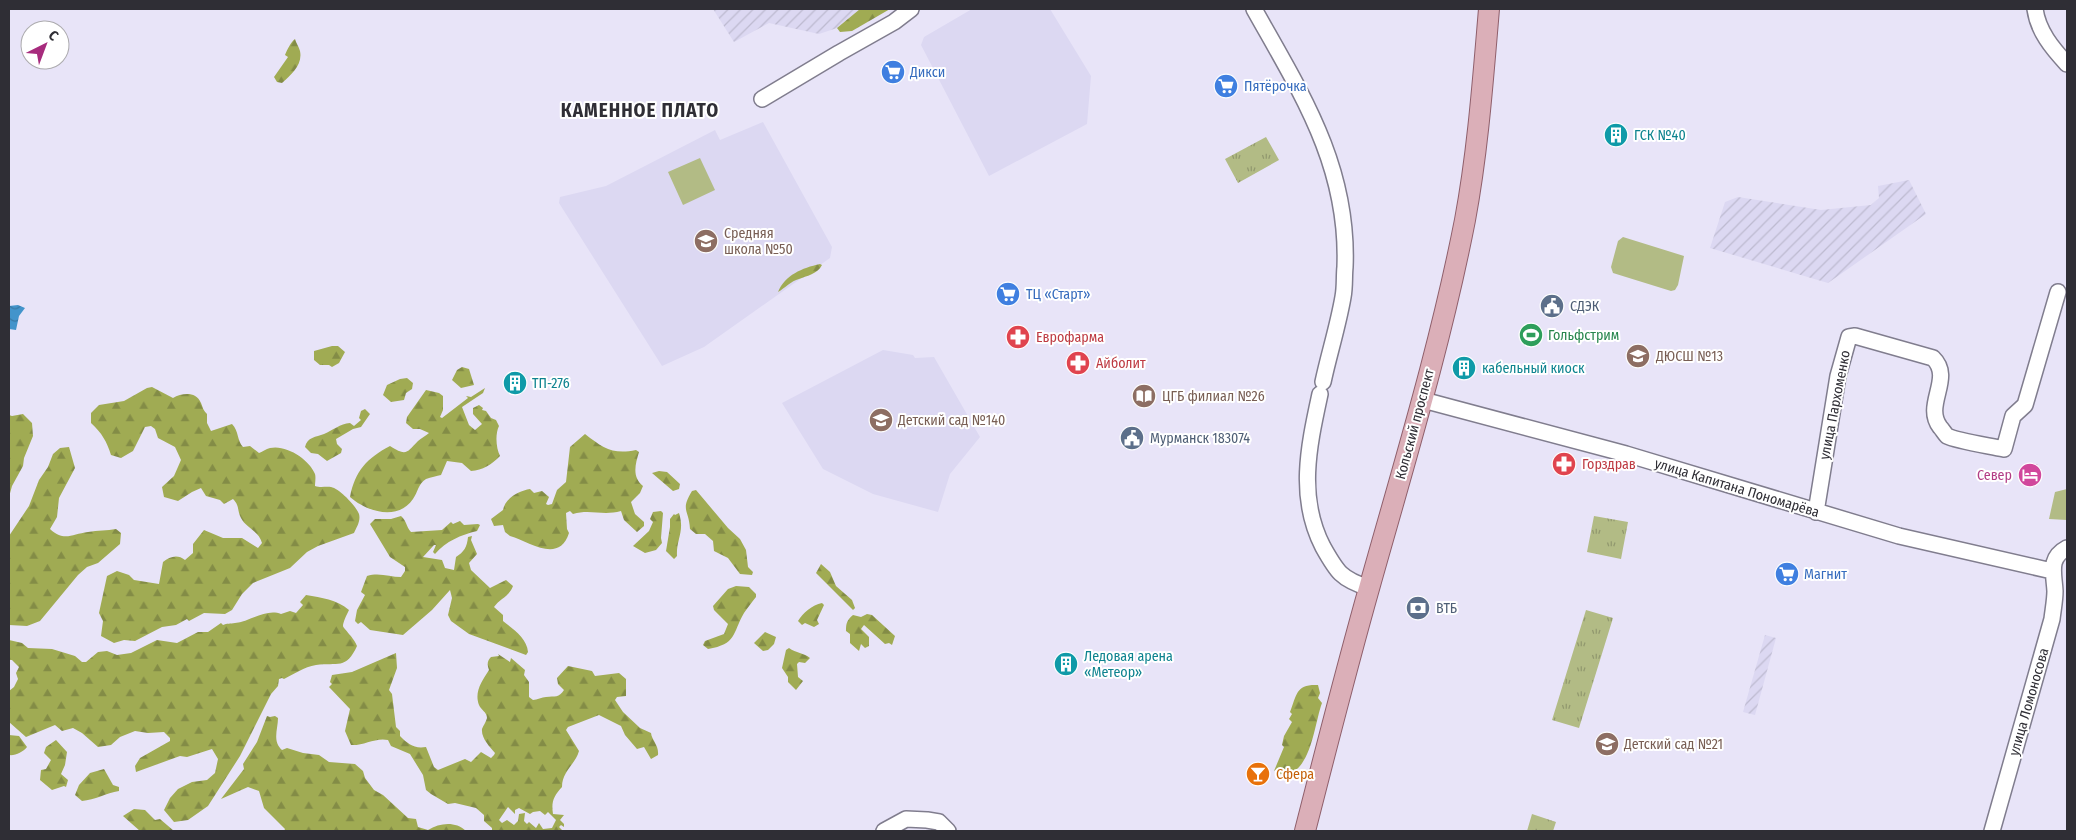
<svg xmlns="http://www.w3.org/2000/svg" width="2076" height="840" viewBox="0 0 2076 840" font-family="'Fira Sans Condensed',sans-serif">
	<defs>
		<pattern id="industrial-furrows" width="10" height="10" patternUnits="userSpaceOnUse" patternTransform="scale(1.25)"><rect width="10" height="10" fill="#dcd8f2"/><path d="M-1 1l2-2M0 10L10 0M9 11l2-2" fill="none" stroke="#bdbad0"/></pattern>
		<pattern id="forest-firs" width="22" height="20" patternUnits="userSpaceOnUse" patternTransform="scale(1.25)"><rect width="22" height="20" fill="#a0ab53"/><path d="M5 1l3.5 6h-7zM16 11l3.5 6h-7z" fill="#838c46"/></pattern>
		<pattern id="park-tufts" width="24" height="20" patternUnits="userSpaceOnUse" patternTransform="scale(1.25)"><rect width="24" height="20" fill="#b2bb85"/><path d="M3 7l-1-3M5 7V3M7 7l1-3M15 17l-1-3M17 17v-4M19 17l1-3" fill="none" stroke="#91986e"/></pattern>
		<pattern id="water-waves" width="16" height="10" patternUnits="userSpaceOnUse" patternTransform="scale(1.25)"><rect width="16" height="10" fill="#4394cb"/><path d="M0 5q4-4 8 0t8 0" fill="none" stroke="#3879a6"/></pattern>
	</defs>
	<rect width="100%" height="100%" fill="#e8e4f8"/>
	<path fill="#dcd8f2" d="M 972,9 L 1050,9 L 1091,76 L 1087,124 L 989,176 L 921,45 L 924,37 Z
		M 763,122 L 832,247 L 830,258 L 704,347 L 662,366 L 559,203 L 560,197 L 606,186 L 715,130 L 720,140 Z
		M 883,350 L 913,355 L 915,358 L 934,357 L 980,437 L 950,474 L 938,512 L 873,494 L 823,469 L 782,403 Z"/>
	<path fill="url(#industrial-furrows)" d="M 713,9 L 860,9 L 837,28 L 819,34 L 769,23 L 734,42 Z
		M 1909,180 L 1926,214 L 1828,283 L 1710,248 L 1725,202 L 1738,197 L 1821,210 L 1871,205 L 1879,198 L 1878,186 Z
		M 1765,635 L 1776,638 L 1755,715 L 1743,712 Z"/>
	<path fill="#b2bb85" d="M 700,158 L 715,190 L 683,205 L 668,172 Z
		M 1623,237 L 1684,256 L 1678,285 L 1675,290 L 1671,291 L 1613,273 L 1611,267 L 1618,241 Z
		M 2067,489 L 2067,520 L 2049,519 L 2055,492 Z"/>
	<path fill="url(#forest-firs)" fill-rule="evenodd" d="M 860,9 L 890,9 L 852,31 L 840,32 L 837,28 Z
		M 295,39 C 296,43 299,47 300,51 C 303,65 291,75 282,83 L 277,82 L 274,77 L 288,57 L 285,55 C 287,50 291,42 295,39 Z
		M 820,264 L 822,265 C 818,274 806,276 799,279 C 791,281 785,288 778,292 C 785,275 802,268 820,264 Z
		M 332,346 L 338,346 L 345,352 L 339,363 L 332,367 L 329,365 L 320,365 L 314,360 L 314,351 Z
		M 462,367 L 469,369 L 474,385 L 461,388 L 452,380 L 457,370 Z
		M 407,378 L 413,383 L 412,389 L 406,393 L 404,400 L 391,402 L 383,395 L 387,385 L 400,379 Z
		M 152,387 L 173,398 C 182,393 196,391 201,403 C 203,408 203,410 207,414 L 207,423 L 211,431 L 232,424 C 239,431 237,441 243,447 L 250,446 L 259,453 C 262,452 266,449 270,448 C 286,444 310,460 315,474 C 316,477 315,483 315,486 C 321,488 326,486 331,487 C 340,489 356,506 359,514 C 361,521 356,528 354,533 L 318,546 L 307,552 L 290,568 L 253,583 L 242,594 L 232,610 L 225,614 L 204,613 L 189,621 L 187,619 L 176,625 L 162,627 L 135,641 L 124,640 L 114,643 L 101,636 L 103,621 L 99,613 L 107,576 L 117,571 L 129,575 L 134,580 L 159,584 L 163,562 C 170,556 178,554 185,560 L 193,553 L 193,544 L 204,530 L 223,538 L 242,538 L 258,548 L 262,543 C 259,531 246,528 241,518 C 237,511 240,506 233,499 L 224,504 L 220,500 L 206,496 L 201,488 L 192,492 L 178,501 L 164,497 L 162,487 L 174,476 L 181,460 L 175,447 L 158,438 L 155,429 L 151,426 L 145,427 L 133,451 L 121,458 L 111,455 C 107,442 102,433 91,423 L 91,413 L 99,405 L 124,401 L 147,388 Z
		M 485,388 L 483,393 L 462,407 L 469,425 L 475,430 L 482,424 L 473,414 L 473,408 L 479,405 L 483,408 L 482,410 L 486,411 L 491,418 L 496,420 L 499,426 C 495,434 496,448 500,456 C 491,465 483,470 471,471 L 462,463 L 447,461 L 441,475 C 437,476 431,477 426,479 C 418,484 418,492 413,499 C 398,521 367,512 350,497 C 355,471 367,458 390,446 C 407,457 407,452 418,441 C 421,438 426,436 429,433 L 420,429 L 413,429 L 406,423 L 407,417 L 426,390 L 439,393 L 443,396 L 443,410 L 440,417 L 442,418 L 468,398 L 466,396 L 471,397 Z
		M 365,409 L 370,414 L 361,427 L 353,429 L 336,439 L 337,444 L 342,449 L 341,453 L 327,461 L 318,454 L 311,453 L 305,447 C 307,437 316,437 324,434 C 333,430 340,424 350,423 L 354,426 L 361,420 L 359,418 L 361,411 Z
		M 23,414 L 32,423 L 33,436 L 24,458 L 23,466 L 12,486 L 9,497 L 9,415 L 12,416 Z
		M 585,434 C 603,448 613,455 636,450 L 639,452 C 635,465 632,477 643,486 L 640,493 L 631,502 L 635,514 L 644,522 L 644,526 L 637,532 L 624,520 L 621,511 C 603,516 590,509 573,514 L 570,511 L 566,513 L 567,529 L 569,533 C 559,564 530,542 510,536 L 505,532 L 503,525 L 494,526 L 491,519 L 503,510 C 505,498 519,491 530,489 L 534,493 L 542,491 L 549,497 L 546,504 L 548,505 L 552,504 L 557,490 L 566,482 L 570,447 Z
		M 69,447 L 75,468 L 59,498 L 57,517 L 50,529 C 64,542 72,534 88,532 C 98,530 107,531 116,529 L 121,533 L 120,544 L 98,563 L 87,567 L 78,575 L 40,621 L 27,626 L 9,625 L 9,536 L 29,506 L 39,480 L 48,467 L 53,454 L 60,448 Z
		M 659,471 L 667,472 L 680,484 L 679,489 L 673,491 L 652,473 Z
		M 696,490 L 728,528 L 740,539 L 746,550 L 748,567 L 753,572 L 752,575 L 740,574 L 728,558 L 714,551 L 713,541 L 705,534 L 696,534 L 690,529 C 689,509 680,511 692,491 Z
		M 661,511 L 663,513 L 661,538 L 662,543 L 656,550 L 645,553 L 633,546 L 649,531 L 653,522 L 650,519 L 653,512 Z
		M 679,513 C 685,532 676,539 677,556 L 674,559 L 666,551 L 670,527 L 670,519 L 674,514 L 675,515 Z
		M 401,516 C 407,521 406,527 411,532 L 442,530 L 451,522 L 453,524 L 460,521 L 464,525 L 478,524 L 480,525 L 477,531 C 461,535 446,541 435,554 L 433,552 L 436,545 L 434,545 L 423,557 L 442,560 L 445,568 L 454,570 L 456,557 C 464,552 467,547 468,537 L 472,536 L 471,540 L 477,554 L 469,563 L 471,570 L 490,588 L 506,580 L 513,586 C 509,597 500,598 494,607 L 503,615 L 503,621 C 513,629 527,638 528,652 L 526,655 L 469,634 L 451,621 L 448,615 L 452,598 L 450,590 L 432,610 L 403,635 L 370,630 L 361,622 L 358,624 L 355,621 L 357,610 L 365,595 L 361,592 L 367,576 C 379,572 390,577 401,577 L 405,571 L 405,567 L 390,557 L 370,524 L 375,519 L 391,519 Z
		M 821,564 L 830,572 L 836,586 L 852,600 L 855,608 L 853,610 L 816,573 Z
		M 736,586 L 749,587 L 756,594 L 756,597 C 752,602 748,607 744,613 C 732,634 737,644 708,649 L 703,645 L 705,641 L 724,634 L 728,624 L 714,610 L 713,606 L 728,589 Z
		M 306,595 C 322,598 336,599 349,610 C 347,614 343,622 343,626 C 343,628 355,639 357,646 C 346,670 338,662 316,665 C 304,667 294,674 284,679 L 282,678 L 279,679 L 278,686 L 271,694 L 240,756 L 208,806 L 188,820 L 174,822 L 164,810 L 170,798 L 178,789 L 192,782 L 207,780 L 215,773 L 218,759 L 212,749 L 187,757 L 180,756 L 136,772 L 135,766 L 140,758 L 170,741 L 170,738 L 164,732 L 148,733 L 135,731 L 120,737 L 111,745 L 98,747 L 82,733 L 73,728 L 62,731 L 55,725 L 26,737 L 9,722 L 9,691 L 14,687 L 18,679 L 16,673 L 19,667 L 12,660 L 9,660 L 9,640 L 22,643 L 28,648 L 52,649 L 75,656 L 82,662 L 86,662 L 98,652 L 107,651 L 117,655 L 131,653 L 157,640 L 177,643 L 198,632 L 208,632 L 221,623 L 223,625 C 227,623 230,624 235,623 C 249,622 266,608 281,614 L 290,611 L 296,613 L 303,605 L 300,602 Z
		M 822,603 L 824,605 L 817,620 L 819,624 L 814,627 L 805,623 L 802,625 L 798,621 C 803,613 812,605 822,603 Z
		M 867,614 L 872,615 L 895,636 L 892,645 L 889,643 L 885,644 L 864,625 L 861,629 L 869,637 L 869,646 L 865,648 L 861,644 L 859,651 L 850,643 L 850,634 L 846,631 C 846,623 847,620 853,615 L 861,617 Z
		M 765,632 L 776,637 L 774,644 L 768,650 L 763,651 L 754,643 Z
		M 789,648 C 796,653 804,653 810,658 L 805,663 L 799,662 L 797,664 L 798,677 L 803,681 L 796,690 L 788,682 L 788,677 L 782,668 L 786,650 Z
		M 396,653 L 397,668 L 389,690 L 392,694 L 396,727 L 400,731 L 400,736 C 408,744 414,749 426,747 L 434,767 L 438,770 L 465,759 L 471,762 L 481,752 L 491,758 L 494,755 L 495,753 C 490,747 481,738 482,729 C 483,726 486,722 487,718 C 487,712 481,710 479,705 C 474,692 482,681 489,670 C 487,665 487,661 491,657 L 499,656 L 498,654 L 510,662 L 511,658 L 525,670 L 524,675 L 529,682 L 529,697 L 533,700 C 537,700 542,697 546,697 C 555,696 559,698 564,690 L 558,684 L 557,678 L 568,666 L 592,671 L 595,676 L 619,673 L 626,679 L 626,696 L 617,697 L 615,700 L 623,712 L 640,728 L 651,733 C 652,741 659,745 658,755 L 651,759 L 644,747 L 637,749 L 625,735 L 621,726 L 599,715 L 568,727 L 566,730 L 579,751 C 575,765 562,771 562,787 C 554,796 551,801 553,814 L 564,815 L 560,820 L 564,824 L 564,827 L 561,825 L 559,827 L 563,831 L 492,831 L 492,828 L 484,821 L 484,815 L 476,808 L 455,803 L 448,804 L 431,794 L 426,790 L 423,775 L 410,754 L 391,746 L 388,740 C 376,737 363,746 351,745 L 345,731 L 350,709 L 329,687 L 332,684 L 330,682 L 332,675 L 352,672 ZM 508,807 L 515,814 L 515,810 L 519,808 L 530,814 L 533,812 L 540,811 L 545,815 L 548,812 L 556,820 L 552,828 L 543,829 L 539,823 L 536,828 L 529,822 L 527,824 L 524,821 L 525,813 L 519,814 L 518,821 L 514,825 L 507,820 L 502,823 L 499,820 Z
		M 1318,685 L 1320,693 L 1318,698 L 1322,703 C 1315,722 1312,761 1293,772 C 1288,775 1283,773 1277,774 L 1277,769 L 1274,771 L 1284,747 L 1282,745 L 1284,736 L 1292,722 L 1289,719 L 1292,714 L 1290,712 C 1297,694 1296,684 1318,685 Z
		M 267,716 L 270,717 L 275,716 L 278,718 C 278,729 272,741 282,750 L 287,748 L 303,753 L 319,755 L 329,762 L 355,764 L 363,771 L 365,778 L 374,790 L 383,795 L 408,818 L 416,819 L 418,827 L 428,830 C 440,823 455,821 466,831 L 284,831 L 285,829 L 264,808 L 259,791 L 248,787 L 221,799 L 244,769 L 243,764 L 257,742 Z
		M 9,735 L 19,736 L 27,747 C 23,752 15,756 9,755 Z
		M 56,740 L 67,752 L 65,765 L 61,774 L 68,780 L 66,787 L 64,786 L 52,790 L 40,780 L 41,770 L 46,769 L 51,760 L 44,753 L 46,747 Z
		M 104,769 L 113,785 L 119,787 L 119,791 C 106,793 95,800 82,801 L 75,795 L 79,785 L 90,773 Z
		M 134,809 L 145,810 L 155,820 L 160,819 L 174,831 L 140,831 L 123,816 Z"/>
	<path fill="url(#park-tufts)" d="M 1266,137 L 1279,160 L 1238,183 L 1225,159 Z
		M 1594,516 L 1628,522 L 1621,559 L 1587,552 Z
		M 1586,610 L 1613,618 L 1579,728 L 1552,720 Z
		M 1532,814 L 1556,822 L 1553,831 L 1527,831 Z"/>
	<path fill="url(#water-waves)" d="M 18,305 L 25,308 L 19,316 L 16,330 L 9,329 L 9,306 Z"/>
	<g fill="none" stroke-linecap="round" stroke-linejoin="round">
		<g stroke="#807d8e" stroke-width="18">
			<path id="minor" d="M 1254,9 C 1301,93 1349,166 1345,267 C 1344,276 1345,287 1343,297 C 1338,326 1329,354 1323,382
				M 2035,9 C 2038,31 2052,48 2067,64
				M 762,99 L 839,53 L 894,22 L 911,9
				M 1320,394 C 1309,445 1297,497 1323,547 C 1337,572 1341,579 1369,588
				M 1423,400 L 1626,454 L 1899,536 L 2052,571
				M 1816,512 L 1838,376 L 1849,337 L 1855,336 L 1933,358 C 1954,378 1923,405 1940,427 C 1942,429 1945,434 1947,436 C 1957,441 1991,446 2004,449 L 2013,416 L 2025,405 L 2058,292
				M 884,831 L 906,819 L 927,820 L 939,822 L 948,831
				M 1992,831 L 2052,619 C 2053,610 2055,600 2055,591 C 2054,573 2048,558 2067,548"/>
		</g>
		<g stroke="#8f5f6b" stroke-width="22">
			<path id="major" d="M 1305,831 C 1326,749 1347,666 1370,585 C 1404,464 1441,343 1465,220 C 1478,150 1483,79 1489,9"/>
		</g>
		<use href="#minor" stroke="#fff" stroke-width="15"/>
		<use href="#major" stroke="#dbafb8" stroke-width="20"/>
	</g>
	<defs>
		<g id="supermarket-disc" transform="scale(1.25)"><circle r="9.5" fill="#3f7fe0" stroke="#fff"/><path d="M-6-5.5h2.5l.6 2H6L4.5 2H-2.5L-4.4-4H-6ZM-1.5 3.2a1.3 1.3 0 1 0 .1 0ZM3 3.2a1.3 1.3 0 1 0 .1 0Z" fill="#fff"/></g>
		<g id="building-disc" transform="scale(1.25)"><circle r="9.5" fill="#0f9aa8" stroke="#fff"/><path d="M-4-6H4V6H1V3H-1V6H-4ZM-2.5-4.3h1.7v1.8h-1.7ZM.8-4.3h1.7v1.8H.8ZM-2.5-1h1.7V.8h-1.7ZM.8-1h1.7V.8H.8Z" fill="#fff"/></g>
		<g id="school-disc" transform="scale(1.25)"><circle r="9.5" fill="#8d6e63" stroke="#fff"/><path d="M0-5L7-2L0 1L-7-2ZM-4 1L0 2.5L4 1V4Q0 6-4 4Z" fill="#fff"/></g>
		<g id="civic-disc" transform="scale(1.25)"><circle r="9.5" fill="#5c6f8a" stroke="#fff"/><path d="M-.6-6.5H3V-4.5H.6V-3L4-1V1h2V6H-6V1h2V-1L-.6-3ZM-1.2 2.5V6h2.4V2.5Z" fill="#fff"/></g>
		<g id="stadium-disc" transform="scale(1.25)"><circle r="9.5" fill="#2e9e5b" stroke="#fff"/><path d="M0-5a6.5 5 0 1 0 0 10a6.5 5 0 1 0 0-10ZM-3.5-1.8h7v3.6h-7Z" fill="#fff"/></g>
		<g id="pharmacy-disc" transform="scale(1.25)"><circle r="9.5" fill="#e0444e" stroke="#fff"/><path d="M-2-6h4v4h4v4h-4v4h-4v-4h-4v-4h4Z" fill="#fff"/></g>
		<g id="library-disc" transform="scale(1.25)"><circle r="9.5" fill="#8d6e63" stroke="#fff"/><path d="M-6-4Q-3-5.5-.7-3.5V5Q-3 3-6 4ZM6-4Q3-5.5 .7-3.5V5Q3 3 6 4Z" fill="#fff"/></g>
		<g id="hotel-disc" transform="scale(1.25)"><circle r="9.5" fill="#d1479c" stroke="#fff"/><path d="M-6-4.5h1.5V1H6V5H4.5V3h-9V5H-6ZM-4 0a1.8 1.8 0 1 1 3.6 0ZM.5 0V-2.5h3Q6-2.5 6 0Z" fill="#fff"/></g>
		<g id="bank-disc" transform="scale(1.25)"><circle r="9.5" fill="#5c6f8a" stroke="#fff"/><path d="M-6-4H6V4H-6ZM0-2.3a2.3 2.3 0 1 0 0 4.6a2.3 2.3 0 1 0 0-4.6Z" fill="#fff"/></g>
		<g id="bar-disc" transform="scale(1.25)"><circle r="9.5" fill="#e8710a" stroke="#fff"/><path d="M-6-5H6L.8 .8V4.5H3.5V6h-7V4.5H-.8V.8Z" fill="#fff"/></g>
	</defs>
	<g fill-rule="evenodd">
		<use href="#supermarket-disc" x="893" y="72"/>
		<use href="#supermarket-disc" x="1226" y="86"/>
		<use href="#building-disc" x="1616" y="135"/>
		<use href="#school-disc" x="706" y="241"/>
		<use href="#supermarket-disc" x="1008" y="294"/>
		<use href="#civic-disc" x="1552" y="306"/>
		<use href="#stadium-disc" x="1531" y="335"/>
		<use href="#pharmacy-disc" x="1018" y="337"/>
		<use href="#school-disc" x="1638" y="356"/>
		<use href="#pharmacy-disc" x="1078" y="363"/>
		<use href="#building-disc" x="1464" y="368"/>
		<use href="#building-disc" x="515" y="383"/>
		<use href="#library-disc" x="1144" y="396"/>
		<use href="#school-disc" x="881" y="420"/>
		<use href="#civic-disc" x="1132" y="438"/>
		<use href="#pharmacy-disc" x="1564" y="464"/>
		<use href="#hotel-disc" x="2030" y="475"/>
		<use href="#supermarket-disc" x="1787" y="574"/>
		<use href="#bank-disc" x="1418" y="608"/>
		<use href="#building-disc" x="1066" y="664"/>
		<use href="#school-disc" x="1607" y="744"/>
		<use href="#bar-disc" x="1258" y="774"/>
	</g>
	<g text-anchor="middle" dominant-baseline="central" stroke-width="4" stroke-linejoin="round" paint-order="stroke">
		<g font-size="14" fill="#366cbe" stroke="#fff" text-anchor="start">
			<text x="910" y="72">Дикси</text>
			<text x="1244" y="86">Пятёрочка</text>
			<text x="1026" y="294">ТЦ «Старт»</text>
			<text x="1804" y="574">Магнит</text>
		</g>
		<g font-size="14" fill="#0d838f" stroke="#fff" text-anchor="start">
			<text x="1634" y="135">ГСК №40</text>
			<text x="1482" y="368">кабельный киоск</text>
			<text x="532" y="383">ТП-276</text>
			<text x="1084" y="656">Ледовая арена<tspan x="1084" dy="16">«Метеор»</tspan></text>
		</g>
		<g font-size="14" fill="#785e54" stroke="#fff" text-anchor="start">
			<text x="724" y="233">Средняя<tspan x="724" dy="16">школа №50</tspan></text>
			<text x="1656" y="356">ДЮСШ №13</text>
			<text x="1162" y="396">ЦГБ филиал №26</text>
			<text x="898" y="420">Детский сад №140</text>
			<text x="1624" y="744">Детский сад №21</text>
		</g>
		<g font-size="14" fill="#4e5e75" stroke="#fff" text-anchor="start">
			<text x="1570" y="306">СДЭК</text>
			<text x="1150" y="438">Мурманск 183074</text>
			<text x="1436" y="608">ВТБ</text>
		</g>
		<g font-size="14" fill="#27864d" stroke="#fff" text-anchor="start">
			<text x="1548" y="335">Гольфстрим</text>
		</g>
		<g font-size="14" fill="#be3a42" stroke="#fff" text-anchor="start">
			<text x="1036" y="337">Еврофарма</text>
			<text x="1096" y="363">Айболит</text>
			<text x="1582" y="464">Горздрав</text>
		</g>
		<g font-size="14" fill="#2f2e35" stroke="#fff">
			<text transform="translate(1835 405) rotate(-79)">улица Пархоменко</text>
			<text transform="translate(1415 424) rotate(-75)">Кольский проспект</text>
			<text transform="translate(1737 488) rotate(17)">улица Капитана Пономарёва</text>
			<text transform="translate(2029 702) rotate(-74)">улица Ломоносова</text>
		</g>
		<g font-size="14" fill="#b23c85" stroke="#fff" text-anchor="end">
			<text x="2012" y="475">Север</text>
		</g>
		<g font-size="14" fill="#c56008" stroke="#fff" text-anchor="start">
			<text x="1276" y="774">Сфера</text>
		</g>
		<g font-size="19" font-weight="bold" letter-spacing="1" fill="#2f2e35" stroke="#fff">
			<text x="640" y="110">КАМЕННОЕ ПЛАТО</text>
		</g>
	</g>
	<rect width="2076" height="840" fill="none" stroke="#2f2e35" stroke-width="20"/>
	<g transform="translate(45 45) rotate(42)"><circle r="24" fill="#ffffff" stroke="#acabae"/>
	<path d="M0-4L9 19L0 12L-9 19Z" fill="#a72b7d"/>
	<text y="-8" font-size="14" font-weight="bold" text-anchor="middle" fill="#2f2e35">С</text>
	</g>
</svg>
